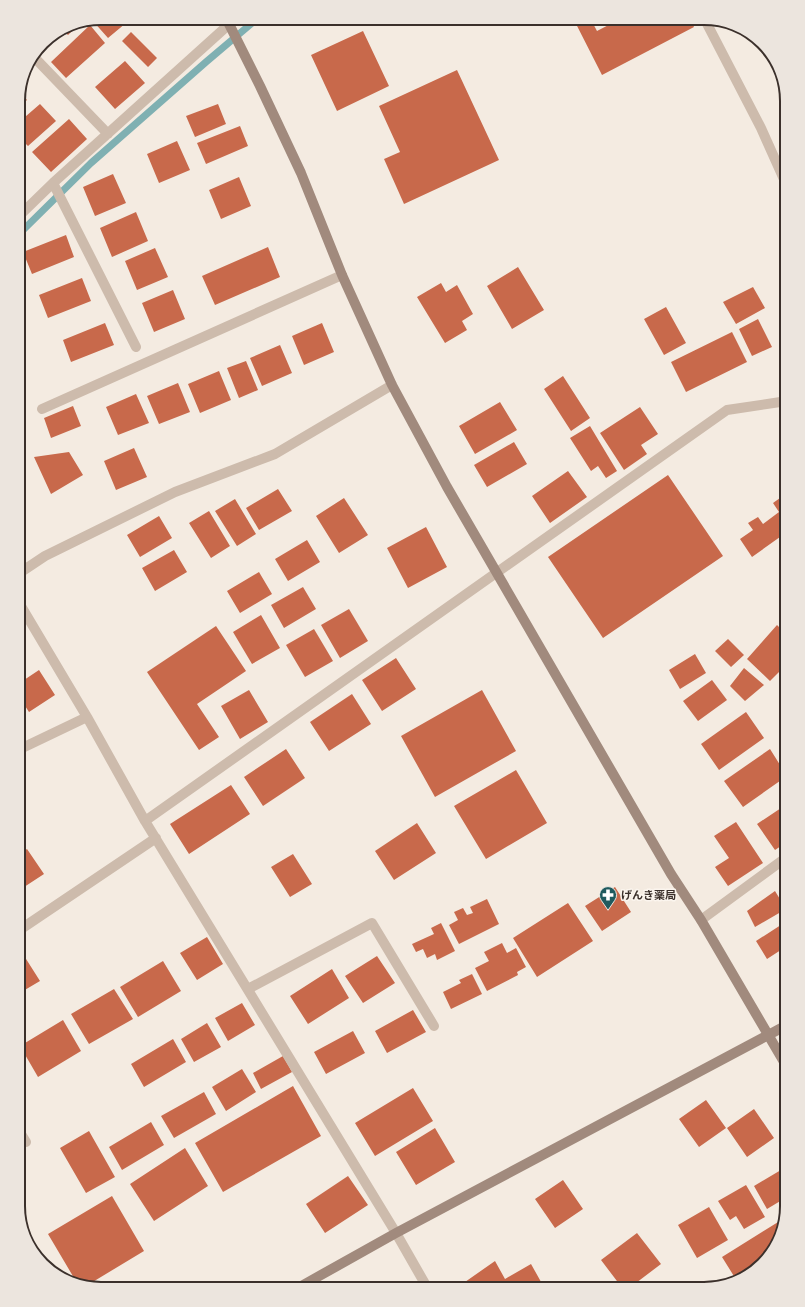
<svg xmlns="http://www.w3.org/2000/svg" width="805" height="1307" viewBox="0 0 805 1307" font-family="'Source Sans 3','Noto Sans JP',sans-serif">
	<rect width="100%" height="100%" fill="#f4ebe1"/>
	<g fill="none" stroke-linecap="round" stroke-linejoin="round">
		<path stroke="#7fb0b2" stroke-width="7" d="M 18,235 L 91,163 L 206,62 L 258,18"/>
	</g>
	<path fill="#c8694b" d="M 101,18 L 132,18 L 108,38 L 92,20 Z
		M 573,18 L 590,18 L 597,31 L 622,18 L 690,18 L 694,27 L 602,75 Z
		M 76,23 L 78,25 L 68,35 L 62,29 L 69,24 Z
		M 90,25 L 105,43 L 66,78 L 51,62 Z
		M 363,31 L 389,86 L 337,111 L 311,55 Z
		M 131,32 L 157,58 L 148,67 L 122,41 Z
		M 125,61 L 145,83 L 115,109 L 95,87 Z
		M 457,70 L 499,160 L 404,204 L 384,159 L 400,152 L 379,106 Z
		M 19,91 L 27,100 L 18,108 L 18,95 Z
		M 40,104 L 56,121 L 28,146 L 18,136 L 18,123 Z
		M 218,104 L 226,124 L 195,137 L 186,116 Z
		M 69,119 L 87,139 L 51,172 L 32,152 Z
		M 240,126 L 248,146 L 206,164 L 197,143 Z
		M 177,141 L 190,170 L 159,183 L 147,154 Z
		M 113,174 L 126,203 L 95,216 L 83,187 Z
		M 239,177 L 251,206 L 221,219 L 209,190 Z
		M 136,212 L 148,241 L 112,257 L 100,228 Z
		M 66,235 L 74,257 L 32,274 L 23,252 Z
		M 268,247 L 280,277 L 215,305 L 202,276 Z
		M 155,248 L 168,277 L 137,290 L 125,261 Z
		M 518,267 L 544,310 L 512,329 L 487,286 Z
		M 82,278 L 91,301 L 48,318 L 39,295 Z
		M 441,283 L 446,292 L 457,285 L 473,314 L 462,321 L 467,330 L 445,343 L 417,297 Z
		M 753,287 L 765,308 L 736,324 L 723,302 Z
		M 173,290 L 185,319 L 154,332 L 142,303 Z
		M 666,307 L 686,343 L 664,355 L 644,319 Z
		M 758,319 L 772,347 L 752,356 L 739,329 Z
		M 105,323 L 114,345 L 71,362 L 63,340 Z
		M 322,323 L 334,352 L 304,365 L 292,336 Z
		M 732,332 L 747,362 L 686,392 L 671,362 Z
		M 280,345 L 292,373 L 262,386 L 250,358 Z
		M 246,361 L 258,390 L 239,398 L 227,368 Z
		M 219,371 L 231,400 L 200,413 L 188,384 Z
		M 563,376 L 590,418 L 571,431 L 544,389 Z
		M 178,383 L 190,412 L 159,424 L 147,396 Z
		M 136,394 L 149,423 L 118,435 L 106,407 Z
		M 500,402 L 517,430 L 475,454 L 459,426 Z
		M 73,406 L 81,426 L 51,438 L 44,418 Z
		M 640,407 L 658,434 L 641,445 L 647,454 L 624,470 L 600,433 Z
		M 590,426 L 617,471 L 606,478 L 598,466 L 591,471 L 570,438 Z
		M 514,442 L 527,464 L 487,487 L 474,465 Z
		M 134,448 L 147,477 L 116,490 L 104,461 Z
		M 69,452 L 83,475 L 51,494 L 34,457 Z
		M 568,471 L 587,497 L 550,523 L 532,496 Z
		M 668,475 L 723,556 L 603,638 L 548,557 Z
		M 278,489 L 292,511 L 259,530 L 246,508 Z
		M 787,493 L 787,532 L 752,557 L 740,539 L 753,530 L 748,523 L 758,517 L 763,524 L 779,512 L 773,503 Z
		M 344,498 L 368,535 L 339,553 L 316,516 Z
		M 235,499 L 256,534 L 237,546 L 215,511 Z
		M 209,511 L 230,546 L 211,558 L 189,523 Z
		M 159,516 L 172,538 L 140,557 L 127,535 Z
		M 426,527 L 447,567 L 408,588 L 387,548 Z
		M 307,540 L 320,562 L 288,581 L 275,559 Z
		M 174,550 L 187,572 L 155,591 L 142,568 Z
		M 259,572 L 272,594 L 240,613 L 227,591 Z
		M 303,587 L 316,609 L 284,628 L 271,605 Z
		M 349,609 L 368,641 L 340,658 L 321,625 Z
		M 261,615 L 280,648 L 252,664 L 233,632 Z
		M 787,623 L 787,664 L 770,681 L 747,659 L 777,625 L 781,629 Z
		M 216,626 L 246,671 L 197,704 L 219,737 L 199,750 L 147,672 Z
		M 314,629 L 333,661 L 305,677 L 286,645 Z
		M 728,639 L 744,655 L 731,667 L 715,651 Z
		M 695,654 L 706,673 L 680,689 L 669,670 Z
		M 396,658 L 416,689 L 382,711 L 362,680 Z
		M 744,668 L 764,685 L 745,701 L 730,686 Z
		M 39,670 L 55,695 L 29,712 L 18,695 L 18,684 Z
		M 712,680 L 727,700 L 698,721 L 683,701 Z
		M 249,690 L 268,722 L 240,739 L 221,706 Z
		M 482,690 L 516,751 L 435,797 L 401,736 Z
		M 352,694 L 371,724 L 329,751 L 310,722 Z
		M 746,712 L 764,738 L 719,770 L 701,744 Z
		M 286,749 L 305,778 L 263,806 L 244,777 Z
		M 770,749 L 787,776 L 743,807 L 724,781 Z
		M 516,770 L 547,823 L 486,859 L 454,806 Z
		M 231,785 L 250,814 L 189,854 L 170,824 Z
		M 787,804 L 787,842 L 775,850 L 757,824 Z
		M 736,822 L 763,863 L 728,886 L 715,867 L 729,858 L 714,836 Z
		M 417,823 L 436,853 L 394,880 L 375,851 Z
		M 27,849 L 44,874 L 18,891 L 18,855 Z
		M 293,854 L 312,884 L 290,897 L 271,867 Z
		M 615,887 L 631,912 L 602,931 L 585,906 Z
		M 775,891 L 786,909 L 755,927 L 747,911 Z
		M 487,899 L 499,924 L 459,944 L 449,925 L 458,920 L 454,912 L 463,908 L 467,915 L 473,913 L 470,907 Z
		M 568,903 L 593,941 L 537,977 L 513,938 Z
		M 787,921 L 787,946 L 767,959 L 756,941 Z
		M 441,923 L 455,951 L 437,960 L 435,954 L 427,958 L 423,949 L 416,952 L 412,944 L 434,934 L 431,928 Z
		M 207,937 L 223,964 L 197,980 L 180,953 Z
		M 502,943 L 507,953 L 516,948 L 526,967 L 517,972 L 518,975 L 487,991 L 475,968 L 489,961 L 484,952 Z
		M 21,951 L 40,981 L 18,994 L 18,953 Z
		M 377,956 L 395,983 L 363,1003 L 345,976 Z
		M 163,961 L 181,991 L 138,1017 L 120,987 Z
		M 332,969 L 349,998 L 308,1024 L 290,996 Z
		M 472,974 L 482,994 L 451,1009 L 443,992 L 461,983 L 459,980 Z
		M 114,989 L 133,1019 L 89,1044 L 71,1014 Z
		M 242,1003 L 255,1025 L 228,1041 L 215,1018 Z
		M 413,1010 L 426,1032 L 387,1053 L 375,1031 Z
		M 63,1020 L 81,1051 L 38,1077 L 20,1046 Z
		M 207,1023 L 221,1047 L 194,1062 L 181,1039 Z
		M 353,1031 L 365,1053 L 326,1074 L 314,1052 Z
		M 173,1039 L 186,1062 L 144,1087 L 131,1064 Z
		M 283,1056 L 292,1072 L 261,1089 L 253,1073 Z
		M 242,1069 L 256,1092 L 226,1111 L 212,1087 Z
		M 293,1086 L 321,1136 L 223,1192 L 195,1143 Z
		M 413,1088 L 433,1121 L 375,1156 L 355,1123 Z
		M 204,1092 L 216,1114 L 174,1138 L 161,1116 Z
		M 706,1100 L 726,1128 L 699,1147 L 679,1119 Z
		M 754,1109 L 774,1138 L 747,1157 L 727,1128 Z
		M 151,1122 L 164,1145 L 122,1170 L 109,1147 Z
		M 435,1128 L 455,1162 L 416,1185 L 396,1152 Z
		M 89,1131 L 115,1177 L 86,1193 L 60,1148 Z
		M 185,1148 L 208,1186 L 154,1221 L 130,1184 Z
		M 786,1167 L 787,1197 L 767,1209 L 754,1186 Z
		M 348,1176 L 368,1205 L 325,1233 L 306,1204 Z
		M 563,1180 L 583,1209 L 555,1228 L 535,1199 Z
		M 746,1185 L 765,1217 L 744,1229 L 736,1216 L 730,1220 L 718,1201 Z
		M 112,1196 L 144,1251 L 86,1286 L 77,1283 L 48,1234 Z
		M 709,1207 L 728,1240 L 697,1258 L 678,1225 Z
		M 783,1219 L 773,1252 L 741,1280 L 737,1281 L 722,1257 Z
		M 637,1233 L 661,1264 L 628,1289 L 623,1289 L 601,1260 Z
		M 495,1261 L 505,1279 L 531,1264 L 545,1289 L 455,1289 Z"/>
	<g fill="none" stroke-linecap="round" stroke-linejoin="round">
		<path stroke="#cdbbac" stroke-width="10" d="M 704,18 L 761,128 L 787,186
			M 33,56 L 108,134
			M 18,217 L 53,183
			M 136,347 L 53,183 L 236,18
			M 42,409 L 342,275
			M 18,574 L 45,556 L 175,492 L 275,454 L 392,385
			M 18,601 L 87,717 L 145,821 L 396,1233 L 428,1289
			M 18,750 L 87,717
			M 145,821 L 727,410 L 787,401
			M 701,920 L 787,857
			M 18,931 L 156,838
			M 248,989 L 372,923 L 434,1026
			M 18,1129 L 26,1142"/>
		<path stroke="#a18a7d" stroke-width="10" d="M 226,18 L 260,86 L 301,173 L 342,275 L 392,385 L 447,487 L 671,874 L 701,920 L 787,1067
			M 296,1289 L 396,1233 L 787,1025"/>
	</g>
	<defs>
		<g id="pharmacy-pin" transform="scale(0.9)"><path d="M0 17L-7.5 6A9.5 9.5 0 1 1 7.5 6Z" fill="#1f5a5e" stroke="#fbf5ee"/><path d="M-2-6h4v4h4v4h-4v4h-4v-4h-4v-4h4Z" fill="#fff"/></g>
	</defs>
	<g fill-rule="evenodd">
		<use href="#pharmacy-pin" x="608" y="895"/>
	</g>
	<g text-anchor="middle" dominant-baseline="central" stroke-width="3" stroke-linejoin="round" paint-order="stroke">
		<g font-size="11" font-weight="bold" fill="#3b302b" stroke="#fbf5ee" text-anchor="start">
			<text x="621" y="895">げんき薬局</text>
		</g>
	</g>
	<path d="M0 0H805V1307H0ZM101 25H704A76 76 0 0 1 780 101V1206A76 76 0 0 1 704 1282H101A76 76 0 0 1 25 1206V101A76 76 0 0 1 101 25Z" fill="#ece5de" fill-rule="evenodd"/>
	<path fill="none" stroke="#3b302b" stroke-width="2" d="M101 25H704A76 76 0 0 1 780 101V1206A76 76 0 0 1 704 1282H101A76 76 0 0 1 25 1206V101A76 76 0 0 1 101 25Z"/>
</svg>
